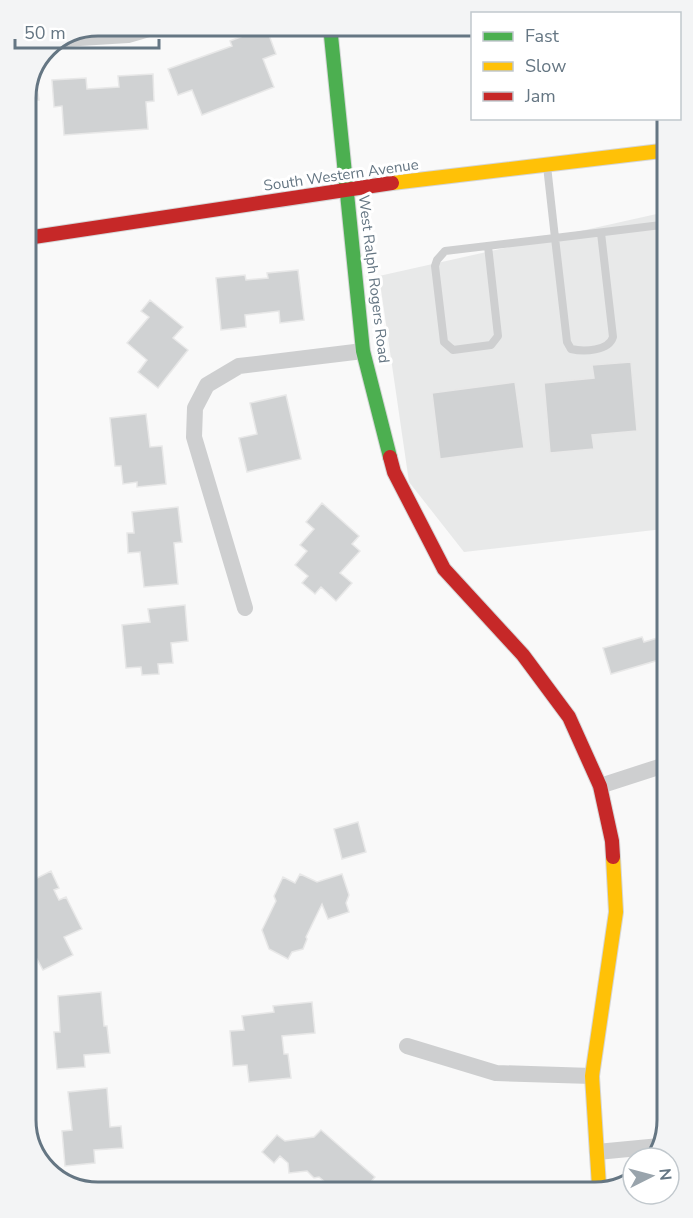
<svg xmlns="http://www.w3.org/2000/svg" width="693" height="1218" viewBox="0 0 693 1218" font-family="'Nunito Sans',sans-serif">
	<rect width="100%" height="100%" fill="#f9f9f9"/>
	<path fill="#e8e9e9" d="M 661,213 L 663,529 L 464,552 L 409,482 L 379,276 Z"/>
	<path fill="#d0d2d3" stroke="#e8e8e8" stroke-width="1.5" d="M 266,27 L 276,54 L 263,59 L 274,87 L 202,115 L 192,90 L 178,95 L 168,69 L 232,46 L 230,41 Z
		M 35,74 L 39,100 L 31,101 L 34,123 L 26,124 L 26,94 Z
		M 153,74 L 154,101 L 146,102 L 148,129 L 64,135 L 62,106 L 54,107 L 52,80 L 86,78 L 87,89 L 119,87 L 118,76 Z
		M 298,270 L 304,320 L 280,323 L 279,311 L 245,315 L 246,327 L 221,330 L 216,278 L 245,275 L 246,280 L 268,278 L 267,273 Z
		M 150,300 L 183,327 L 173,338 L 188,350 L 158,388 L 138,372 L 147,360 L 127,343 L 149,317 L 141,311 Z
		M 631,362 L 637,431 L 592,435 L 594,449 L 550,453 L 544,383 L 594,378 L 592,365 Z
		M 515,382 L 524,448 L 440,459 L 432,393 Z
		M 286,395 L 301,459 L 247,472 L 239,438 L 257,434 L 250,403 Z
		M 146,414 L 150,447 L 162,446 L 166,484 L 137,487 L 137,482 L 123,484 L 121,466 L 115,466 L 110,418 Z
		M 322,503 L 359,536 L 352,544 L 360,551 L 340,573 L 352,583 L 336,601 L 321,587 L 315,594 L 302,583 L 308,576 L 295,565 L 307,551 L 300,545 L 314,529 L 306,522 Z
		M 178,507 L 182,542 L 174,543 L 178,584 L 144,587 L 140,552 L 128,553 L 127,533 L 134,533 L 132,512 Z
		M 185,605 L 188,641 L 171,643 L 173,663 L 158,664 L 159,674 L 142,675 L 141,667 L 126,668 L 122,625 L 150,622 L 148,609 Z
		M 664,636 L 664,677 L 659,660 L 611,674 L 603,648 L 642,637 L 644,642 Z
		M 358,822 L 366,852 L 342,859 L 334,829 Z
		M 51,871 L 59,888 L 54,890 L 59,900 L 66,897 L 82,929 L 64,937 L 73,955 L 43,970 L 31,948 L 31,881 Z
		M 300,874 L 317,882 L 342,874 L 349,895 L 346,903 L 349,912 L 328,919 L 322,904 L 306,937 L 307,939 L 303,949 L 292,952 L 288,959 L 269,949 L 262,930 L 276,901 L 274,896 L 283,877 L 295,883 Z
		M 101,992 L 104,1026 L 107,1026 L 110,1053 L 84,1055 L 85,1067 L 57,1069 L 54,1032 L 60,1032 L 58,996 Z
		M 312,1002 L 315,1033 L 282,1036 L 284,1054 L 288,1054 L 291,1078 L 249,1082 L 247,1065 L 233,1066 L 230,1031 L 244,1030 L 242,1016 L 274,1012 L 273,1006 Z
		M 107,1088 L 110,1127 L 121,1126 L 123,1148 L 94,1150 L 95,1163 L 65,1166 L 62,1131 L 72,1130 L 68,1092 Z
		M 321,1130 L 375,1177 L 365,1189 L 333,1189 L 319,1177 L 314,1178 L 307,1171 L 289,1173 L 288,1163 L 280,1156 L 274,1163 L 262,1152 L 277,1135 L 285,1141 L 314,1137 Z
		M 129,1187 L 130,1192 L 90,1191 Z"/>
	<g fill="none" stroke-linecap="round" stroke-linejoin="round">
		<g stroke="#d5d6d7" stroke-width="16">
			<path id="fast" d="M 330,26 L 363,351 L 390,457"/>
		</g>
		<g stroke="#d5d6d7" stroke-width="16">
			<path id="slow" d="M 392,183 L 661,151
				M 599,1186 L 592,1076 L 616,912 L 613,857"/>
		</g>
		<g stroke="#d5d6d7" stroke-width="16">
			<path id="jam" d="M 27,238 L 392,183
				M 390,457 L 394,472 L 444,569 L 523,655 L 569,717 L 600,786 L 612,841 L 613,857"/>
		</g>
		<path stroke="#cecfd0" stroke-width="8" d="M 547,166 L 555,238 L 661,225
			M 488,246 L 498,336 L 491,345 L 453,350 L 444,342 L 435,266 L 437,260 L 445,251 L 555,238 L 567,342 L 571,349 C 584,352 609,351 613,337 L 601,233"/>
		<path stroke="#cecfd0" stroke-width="16" d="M 64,39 L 128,35 L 159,26
			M 245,608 L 194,437 L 195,408 L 207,385 L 239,366 L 363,351
			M 600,786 L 665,765
			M 407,1046 L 496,1073 L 592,1076
			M 597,1152 L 660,1146"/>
		<use href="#fast" stroke="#4caf50" stroke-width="14"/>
		<use href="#slow" stroke="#ffc107" stroke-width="14"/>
		<use href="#jam" stroke="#c62828" stroke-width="14"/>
	</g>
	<g text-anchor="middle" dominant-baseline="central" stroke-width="6" stroke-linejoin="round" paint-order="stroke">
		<g font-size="15" fill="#657683" stroke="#fff">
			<text transform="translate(341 175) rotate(-8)">South Western Avenue</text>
			<text transform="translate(374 279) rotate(83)">West Ralph Rogers Road</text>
		</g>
	</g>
	<path d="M0 0H693V1218H0ZM98 36H595A62 62 0 0 1 657 98V1120A62 62 0 0 1 595 1182H98A62 62 0 0 1 36 1120V98A62 62 0 0 1 98 36Z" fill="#f3f4f5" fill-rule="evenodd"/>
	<path fill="none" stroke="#657683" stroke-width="3" d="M98 36H595A62 62 0 0 1 657 98V1120A62 62 0 0 1 595 1182H98A62 62 0 0 1 36 1120V98A62 62 0 0 1 98 36Z"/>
	<rect x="471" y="12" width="210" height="108" fill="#ffffff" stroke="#c1c8cd" stroke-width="1.5"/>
	<rect x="483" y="32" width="30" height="9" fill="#4caf50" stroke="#c1c8cd" stroke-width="1.5"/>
	<text x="525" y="42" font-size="18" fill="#657683">Fast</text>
	<rect x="483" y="62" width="30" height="9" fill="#ffc107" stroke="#c1c8cd" stroke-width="1.5"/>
	<text x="525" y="72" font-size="18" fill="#657683">Slow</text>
	<rect x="483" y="92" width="30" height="9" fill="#c62828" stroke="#c1c8cd" stroke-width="1.5"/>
	<text x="525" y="102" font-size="18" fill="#657683">Jam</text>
	<g transform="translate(651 1176) rotate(84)"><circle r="28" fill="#ffffff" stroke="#c1c8cd" stroke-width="1.5"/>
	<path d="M0-4.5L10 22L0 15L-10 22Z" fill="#99a4ac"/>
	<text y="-9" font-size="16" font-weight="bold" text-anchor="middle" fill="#657683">N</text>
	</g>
	<path d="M15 39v9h144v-9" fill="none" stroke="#657683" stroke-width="3"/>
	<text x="24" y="39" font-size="18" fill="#657683" stroke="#ffffff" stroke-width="4.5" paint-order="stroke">50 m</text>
</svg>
